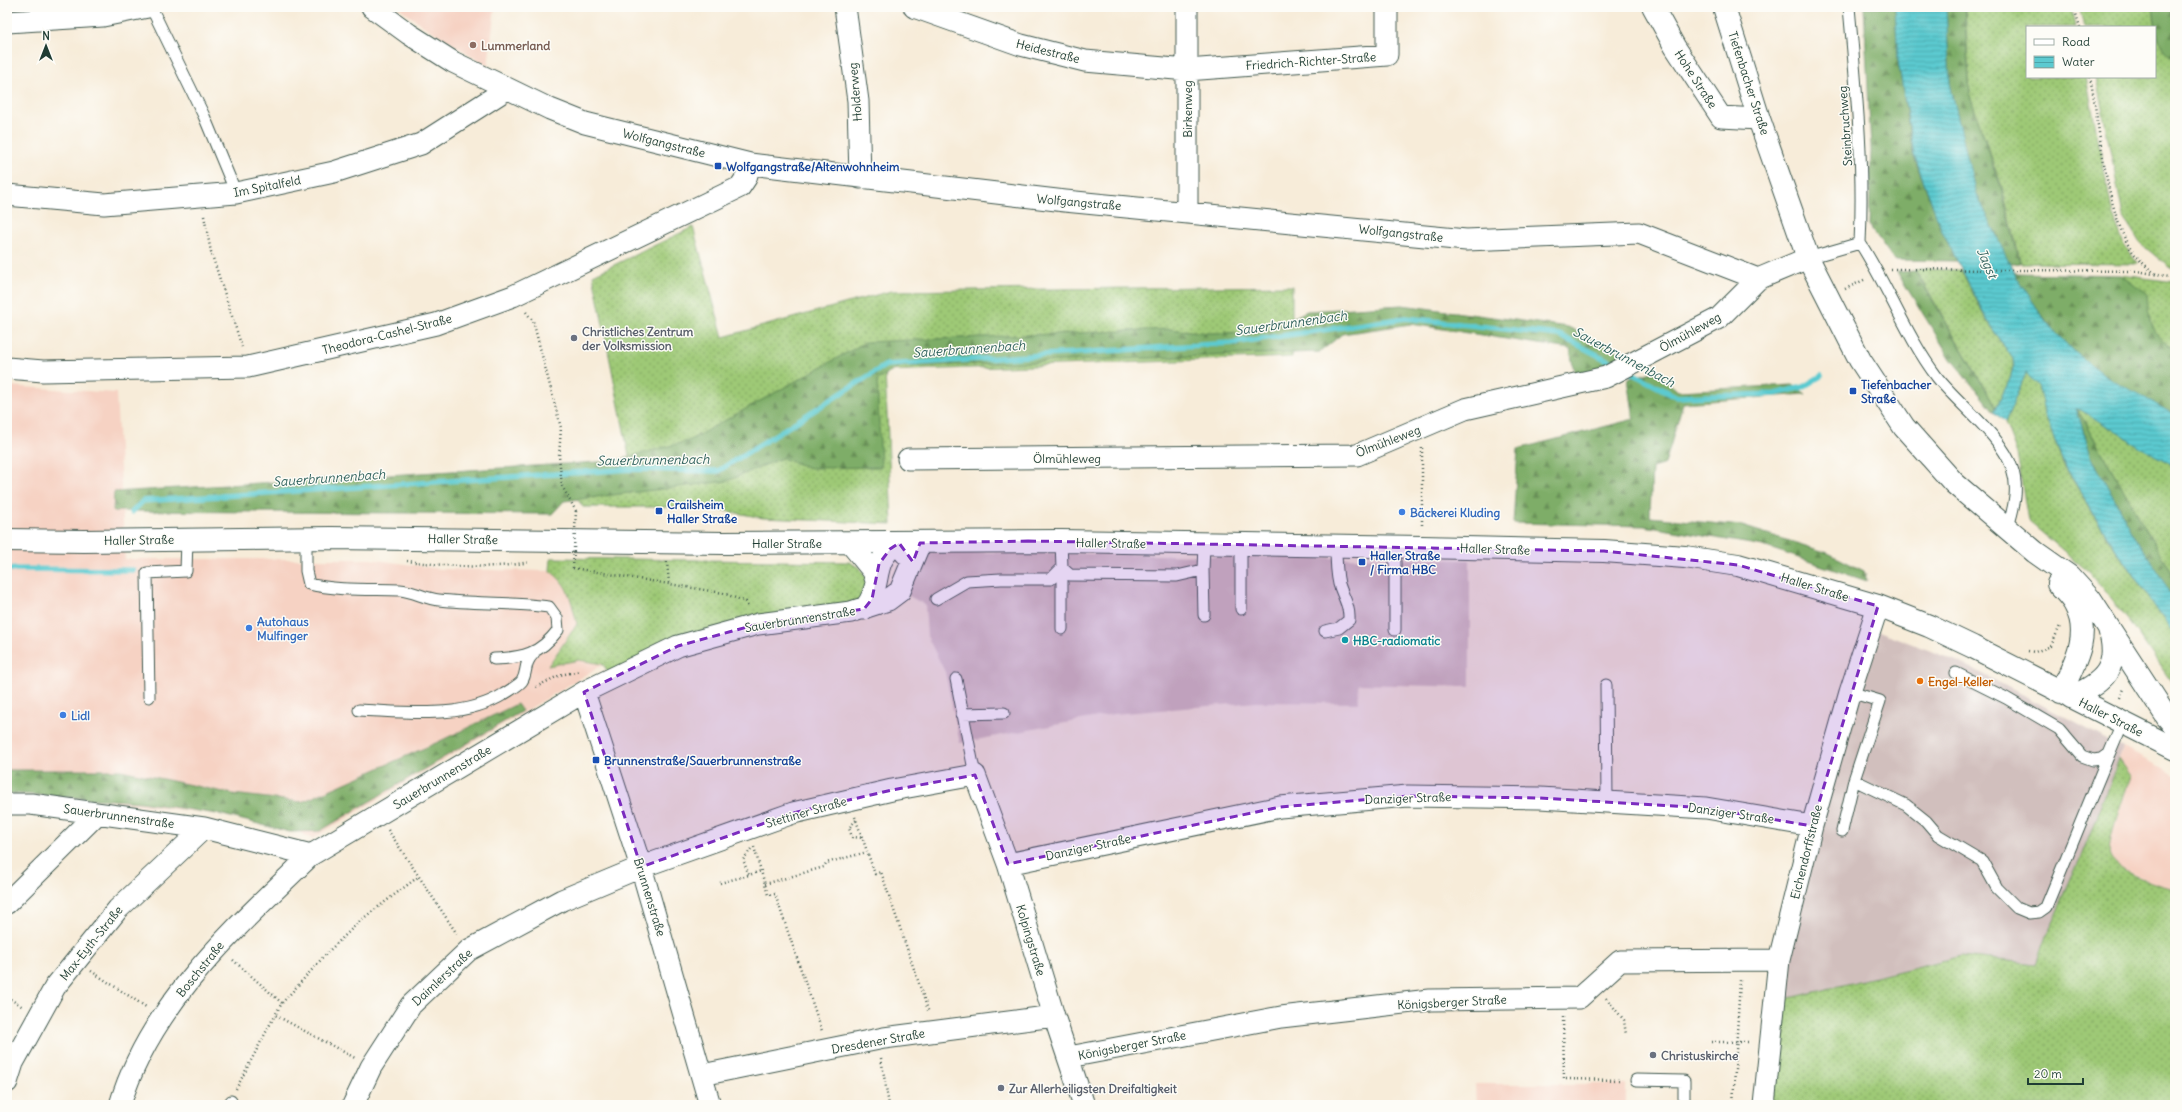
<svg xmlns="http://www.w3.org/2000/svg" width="2182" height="1112" viewBox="0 0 2182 1112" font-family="Delius,sans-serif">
	<defs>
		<pattern id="grass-dots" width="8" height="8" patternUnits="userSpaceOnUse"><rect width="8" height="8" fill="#9ec976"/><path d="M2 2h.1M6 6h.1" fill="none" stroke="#80a462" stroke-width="1.8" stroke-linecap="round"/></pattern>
		<pattern id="forest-firs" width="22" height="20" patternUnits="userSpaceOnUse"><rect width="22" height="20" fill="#7ead67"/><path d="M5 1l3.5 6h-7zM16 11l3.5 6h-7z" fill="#678e56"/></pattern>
		<pattern id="water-rules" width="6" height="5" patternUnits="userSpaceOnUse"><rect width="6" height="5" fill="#5ccad0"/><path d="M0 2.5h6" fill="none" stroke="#4ba5aa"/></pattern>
	</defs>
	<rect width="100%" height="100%" fill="#fdfcf7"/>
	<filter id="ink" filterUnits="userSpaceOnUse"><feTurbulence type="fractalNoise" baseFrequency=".025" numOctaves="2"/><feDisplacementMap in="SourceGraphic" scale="8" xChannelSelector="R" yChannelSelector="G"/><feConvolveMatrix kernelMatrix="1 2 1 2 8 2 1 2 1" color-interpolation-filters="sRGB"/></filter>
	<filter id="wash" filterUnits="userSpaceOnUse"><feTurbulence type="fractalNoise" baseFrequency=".012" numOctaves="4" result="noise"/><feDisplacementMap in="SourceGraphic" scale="16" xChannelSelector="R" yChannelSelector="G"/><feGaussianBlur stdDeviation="0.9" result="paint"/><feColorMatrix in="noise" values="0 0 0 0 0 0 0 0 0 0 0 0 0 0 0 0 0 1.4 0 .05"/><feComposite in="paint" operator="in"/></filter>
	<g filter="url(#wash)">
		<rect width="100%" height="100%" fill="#f7ecd9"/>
		<path fill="#f6d2c3" d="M 398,7 L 495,7 L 488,66 L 422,25 Z
			M 7,386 L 116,393 L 125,559 L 370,559 L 441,569 L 550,571 L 561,579 L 570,595 L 577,624 L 548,666 L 579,660 L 604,664 L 312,839 L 280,822 L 37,792 L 7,794 Z
			M 2123,748 L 2175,775 L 2175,889 L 2156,884 L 2119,867 L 2110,856 L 2109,843 L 2131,776 L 2119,759 Z
			M 1475,1084 L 1626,1084 L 1626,1105 L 1476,1105 Z"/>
		<path fill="#d1bfbd" d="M 904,551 L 1470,560 L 1470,687 L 1358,684 L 1359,703 L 1256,702 L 1113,714 L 960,743 L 945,672 L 927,636 L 925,605 L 900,591 Z
			M 1871,628 L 1964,664 L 2123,748 L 2080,859 L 2047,933 L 2036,964 L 1961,956 L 1774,1002 Z"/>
		<path fill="url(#grass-dots)" stroke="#5e8355" d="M 1965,7 L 2071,7 L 2075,27 L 2027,27 L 2027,77 L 2086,77 L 2113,216 L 2124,245 L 2138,264 L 2021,263 L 2002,187 L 1970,96 Z
			M 2079,7 L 2153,7 C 2156,24 2156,51 2175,58 L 2175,268 L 2170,268 L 2140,243 L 2123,216 L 2096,77 L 2155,77 L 2155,27 L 2084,27 Z
			M 693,227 L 723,337 L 891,291 L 1292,286 L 1292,357 L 885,371 L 892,524 L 763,518 L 705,507 L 583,507 L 568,486 L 633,476 L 593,275 Z
			M 1915,269 L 1961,270 L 1989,325 L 2013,359 L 2013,367 L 2010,379 L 1996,407 Z
			M 2121,275 L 2175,282 L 2175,351 L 2160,340 L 2152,329 L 2148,312 Z
			M 2026,373 L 2038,386 L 2045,415 L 2063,464 L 2108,539 L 2175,636 L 2175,687 L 2131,624 L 2090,573 L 2028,521 L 2017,454 L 2005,423 Z
			M 2076,407 L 2157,457 L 2175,466 L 2175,580 Z
			M 551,558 L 849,562 L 860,568 L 875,591 L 872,599 L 758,624 L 611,677 L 603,664 L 579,660 L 548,666 L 577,624 C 571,601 570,585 550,571 Z
			M 2119,759 L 2131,776 C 2126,790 2105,845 2110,856 C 2118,873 2158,885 2175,889 L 2175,1105 L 1764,1105 L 1774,1002 L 1961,956 L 2036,964 L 2047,933 L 2080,859 Z"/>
		<path fill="url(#forest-firs)" stroke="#4e754e" d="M 1864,7 L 1895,7 L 1898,61 L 1913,155 L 1942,231 L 1957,261 L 1894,260 L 1869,225 L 1871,150 Z
			M 1946,7 L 1964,7 L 1970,96 L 2001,187 L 2020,263 L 2010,264 L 2005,255 L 1975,190 L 1950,83 Z
			M 2153,7 L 2175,7 L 2175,58 C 2156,51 2156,24 2153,7 Z
			M 1915,271 L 1996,407 L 1994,412 L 1951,359 L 1897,272 Z
			M 2014,273 L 2121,275 L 2147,293 C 2149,325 2149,331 2175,351 L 2175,415 C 2143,398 2096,374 2071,349 C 2048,327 2032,300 2014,273 Z
			M 1402,305 L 1568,327 L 1628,356 L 1603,369 L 1575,378 L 1570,349 L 1411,324 L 1342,334 L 1320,352 L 900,367 L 877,380 L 881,467 L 810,468 L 782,458 L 727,481 L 564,501 L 552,514 L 113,511 L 114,492 L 614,461 L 688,441 L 866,342 L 1170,329 L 1209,333 L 1262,332 L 1307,311 Z
			M 1655,371 L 1678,391 L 1793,385 L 1806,394 L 1683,403 L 1665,464 L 1652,468 L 1650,517 L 1742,526 L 1828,553 L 1864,571 L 1867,581 L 1763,546 L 1644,526 L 1513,523 L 1518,449 L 1634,419 L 1628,379 Z
			M 2076,407 L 2175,580 L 2175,600 L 2131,530 L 2091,456 Z
			M 517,704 L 522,711 L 320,831 L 290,832 L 223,815 L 141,802 L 7,793 L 7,770 L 121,770 L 233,794 L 302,802 L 438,742 Z"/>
		<path fill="url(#water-rules)" stroke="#3e8482" d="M 1895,7 L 1946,7 L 1950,83 L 1975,190 L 2014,273 L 2047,323 L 2072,350 L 2105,375 L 2175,415 L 2175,466 L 2157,457 L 2076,407 L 2091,456 L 2131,530 L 2175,600 L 2175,636 L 2109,539 L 2064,464 L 2045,415 L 2038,386 L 2026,373 L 2005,422 L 1994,412 L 2010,379 L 2014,366 L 2013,359 L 1990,325 L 1942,231 L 1914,155 L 1898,61 Z"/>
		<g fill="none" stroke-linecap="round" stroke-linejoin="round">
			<path stroke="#5ccad0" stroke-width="5.5" d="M 1628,371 L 1677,397 L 1775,394 L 1803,387 L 1821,376
				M 132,512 L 143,501 L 632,469 L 718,471 L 886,365 L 1232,343 L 1406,318 L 1559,335 L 1617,365
				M 7,569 L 133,570"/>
		</g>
	</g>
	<g filter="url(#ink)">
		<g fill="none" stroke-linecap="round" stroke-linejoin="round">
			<g stroke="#3f574d" stroke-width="13">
				<path id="service" d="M 151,7 L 204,116 L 236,193
					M 1849,7 C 1856,86 1864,164 1860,243
					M 1860,243 C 1888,286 1906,336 1937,377 C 1958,404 2002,436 2012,468 C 2019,488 2014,507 2008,527
					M 1808,258 L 1860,243
					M 306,538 L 306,571 L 309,584 C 338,591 370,589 400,590 C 413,591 426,599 439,600 C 475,604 512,602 549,607 L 557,618 L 558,630 C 540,654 523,658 494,659
					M 1061,541 L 1062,568 L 1070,575 L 1177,576 L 1203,570 L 1204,615
					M 1241,544 L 1241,609
					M 1203,570 L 1204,544
					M 936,599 L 967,581 L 1001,579 L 1051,579 L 1062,568 L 1062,629
					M 1395,630 L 1395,546
					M 1325,631 L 1339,628 L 1349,620 C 1350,606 1343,597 1339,584 C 1336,571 1336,558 1336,546
					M 1956,673 L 2006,698 L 2059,729 L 2082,756 L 2093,760 L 2102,759 L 2109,754 L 2122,723
					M 956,679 L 975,775
					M 1606,685 L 1607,802
					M 1850,692 L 1880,701 L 1854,780 L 1906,805 L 1926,821 L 1938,835 L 1982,861 L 1997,888 L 2017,908 L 2029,913 L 2039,912 L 2046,907 L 2109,754
					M 149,697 L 147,573 L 186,571 L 187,540
					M 359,710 C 407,712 462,720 504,694 C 510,690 518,686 522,681 C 528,671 523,664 534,653
					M 962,714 L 1004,713
					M 1842,831 L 1854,780
					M 1636,1080 L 1684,1081 L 1684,1105
					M 230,1105 L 231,1101"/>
			</g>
			<g stroke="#3f574d" stroke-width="23">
				<path id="minor" d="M 372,7 L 409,34 L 453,62 L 550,109 L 585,123 L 750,164 L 1065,201 L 1466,240 L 1639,233 L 1758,279 L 1808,258
					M 845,7 L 858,101 L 860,178
					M 914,7 L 1021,45 L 1085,61 L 1187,70 L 1387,55 L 1387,7
					M 1653,7 L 1675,47 L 1721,117 L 1759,119
					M 7,22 L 103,16 L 148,7
					M 7,195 L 104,204 L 236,193 L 334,172 L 421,144 L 507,89
					M 1187,212 L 1187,7
					M 7,368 L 43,371 L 248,367 L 436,324 L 513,296 L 740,187 L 746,178 L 750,164
					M 908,459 L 1357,455 L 1465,409 L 1606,377 L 1719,318 L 1758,279
					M 850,543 L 873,571 L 876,581
					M 864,609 C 885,585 868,561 899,543 L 905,553
					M 584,692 L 641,867 L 710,1105
					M 7,804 L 31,804 L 204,828 L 311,855 L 584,692 L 678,646 L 758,624 L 851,612 L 888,600 L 900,591 L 920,543
					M 1008,864 L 1280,807 L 1408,796 L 1540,798 L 1706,808 L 1812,826
					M 7,903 L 97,814
					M 1069,1057 L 1281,1017 L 1430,1000 L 1579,998 L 1620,961 L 1779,960
					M 702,1075 L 884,1038 L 1054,1016
					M 7,1082 L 13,1063 L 55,987 L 118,909 L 204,828
					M 120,1105 C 150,1003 237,927 311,855
					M 353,1105 L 371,1067 L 411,1005 L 469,950 L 562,900 L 641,867 L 793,813 L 892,790 L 975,775 L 1008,864 L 1054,1016 L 1084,1105
					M 1764,1105 L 1779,960 L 1812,826 L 1850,692 L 1878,606"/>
			</g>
			<g stroke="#3f574d" stroke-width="24">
				<path id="secondary" d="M 1724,7 L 1759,119 L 1808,258 L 1860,360 L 1904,427 L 1954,483 L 2035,552 L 2069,576 L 2090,599 L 2167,717 L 2175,726
					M 7,540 L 84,541 L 331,538 L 723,543 L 1061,541 L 1422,547 L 1604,551 L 1685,557 L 1738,565 L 1878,606 L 1929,626 L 1973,647 L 2175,749
					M 2058,584 C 2063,590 2071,597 2075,605 C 2092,635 2074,664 2061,692
					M 2071,697 C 2104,683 2121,667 2109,629"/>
			</g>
			<path stroke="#3f574d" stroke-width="2.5" stroke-dasharray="1 3" stroke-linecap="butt" d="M 2074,7 L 2080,27
				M 2090,77 C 2100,127 2104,195 2126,241 C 2133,255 2144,265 2156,274
				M 204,216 L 211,252 L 242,347
				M 1891,269 L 2137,271 L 2175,278
				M 1845,289 L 1866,279
				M 526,312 L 533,321 L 561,428 L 559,456 L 562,486 L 576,511
				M 1422,448 L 1422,527
				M 407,561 C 446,566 490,570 529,562
				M 667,562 L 669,583
				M 573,568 L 723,593 L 746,602 L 748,607
				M 2028,651 L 2035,652 L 2051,646 L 2060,626
				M 536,687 L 560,675 L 580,671
				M 2120,698 L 2124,689
				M 855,817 L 875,874 L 881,872 L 929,1013
				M 856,820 L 849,828 L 852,837 L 863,838
				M 388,830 L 457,934
				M 754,847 L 768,895 L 775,894 L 822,1031
				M 751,849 L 743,860 L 749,875 L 761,871
				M 720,883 L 749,875
				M 765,884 L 824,867 L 826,863 L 867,852
				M 233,960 L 282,1003 L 275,1015 L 355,1058
				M 91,971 L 146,1007
				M 7,997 L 23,1007
				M 1606,998 L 1624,1020 L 1626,1035
				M 282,1003 L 327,953 L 361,920 L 418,877
				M 1563,1017 L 1564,1079 L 1622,1080
				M 1711,1042 L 1751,1042
				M 881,1058 L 889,1105
				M 236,1089 L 275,1015
				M 1733,1105 L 1740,980"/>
			<use href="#service" stroke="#fff" stroke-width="11"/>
			<use href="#minor" stroke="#fff" stroke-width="21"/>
			<use href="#secondary" stroke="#fff" stroke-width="22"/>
			<path stroke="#3f574d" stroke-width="2.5" stroke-dasharray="1 3" stroke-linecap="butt" d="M 573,568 L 576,511"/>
		</g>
	</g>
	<path fill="#7b2cbf" fill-opacity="0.2" stroke="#7b2cbf" stroke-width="3" stroke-dasharray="8 5" stroke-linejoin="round" d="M 1028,541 L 1604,551 L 1738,565 L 1878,606 L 1812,826 L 1706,808 L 1540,798 L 1408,796 L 1280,807 L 1008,864 L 975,775 L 892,790 L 793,813 L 641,867 L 584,692 L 678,646 L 758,624 L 864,609 L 872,599 L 879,564 L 890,549 L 899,543 L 913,562 L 920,543 Z"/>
	<circle fill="#8d6e63" stroke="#fdfcf7" stroke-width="1.5" cx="473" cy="45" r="4"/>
	<g fill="#1a4fb4" stroke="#fdfcf7" stroke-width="1.5">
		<rect x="714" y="162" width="8" height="8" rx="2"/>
		<rect x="1849" y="387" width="8" height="8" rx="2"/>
		<rect x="655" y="507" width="8" height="8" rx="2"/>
		<rect x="1358" y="558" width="8" height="8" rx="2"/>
		<rect x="592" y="756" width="8" height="8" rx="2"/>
	</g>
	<g fill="#6b7280" stroke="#fdfcf7" stroke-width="1.5">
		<circle cx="574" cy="338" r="4"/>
		<circle cx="1653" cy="1055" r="4"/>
		<circle cx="1001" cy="1088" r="4"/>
	</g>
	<g fill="#3f7fe0" stroke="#fdfcf7" stroke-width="1.5">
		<circle cx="1402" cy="512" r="4"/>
		<circle cx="249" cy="628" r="4"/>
		<circle cx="63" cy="715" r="4"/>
	</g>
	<circle fill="#0f9aa8" stroke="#fdfcf7" stroke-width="1.5" cx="1345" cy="640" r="4"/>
	<circle fill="#e8710a" stroke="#fdfcf7" stroke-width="1.5" cx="1920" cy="681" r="4"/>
	<g text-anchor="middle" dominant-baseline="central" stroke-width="3" stroke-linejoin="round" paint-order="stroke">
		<g font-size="12" font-weight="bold" fill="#785e54" stroke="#fdfcf7" text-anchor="start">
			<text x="481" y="45">Lummerland</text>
		</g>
		<g font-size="12" fill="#1f3d34" stroke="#fdfcf7">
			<text transform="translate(1048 51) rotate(14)">Heidestraße</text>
			<text transform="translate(1311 61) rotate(-4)">Friedrich-Richter-Straße</text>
			<text transform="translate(1696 79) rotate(57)">Hohe Straße</text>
			<text transform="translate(1749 83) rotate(72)">Tiefenbacher Straße</text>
			<text transform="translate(855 92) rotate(-95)">Holderweg</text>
			<text transform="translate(1187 109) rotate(-90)">Birkenweg</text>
			<text transform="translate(1845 126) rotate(-94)">Steinbruchweg</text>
			<text transform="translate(664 143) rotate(14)">Wolfgangstraße</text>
			<text transform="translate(267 186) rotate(-11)">Im Spitalfeld</text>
			<text transform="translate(1079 202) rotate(5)">Wolfgangstraße</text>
			<text transform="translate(1401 233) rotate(6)">Wolfgangstraße</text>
			<text transform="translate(1690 332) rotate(-29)">Ölmühleweg</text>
			<text transform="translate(387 334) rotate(-14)">Theodora-Cashel-Straße</text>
			<text transform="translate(1388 441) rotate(-21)">Ölmühleweg</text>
			<text x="1067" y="458">Ölmühleweg</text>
			<text transform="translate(463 539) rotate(1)">Haller Straße</text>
			<text transform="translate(139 540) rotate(-1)">Haller Straße</text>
			<text x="787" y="543">Haller Straße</text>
			<text transform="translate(1111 543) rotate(1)">Haller Straße</text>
			<text transform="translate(1495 549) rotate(2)">Haller Straße</text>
			<text transform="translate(1815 587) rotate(17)">Haller Straße</text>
			<text transform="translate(800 619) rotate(-9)">Sauerbrunnenstraße</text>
			<text transform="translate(2111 717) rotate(27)">Haller Straße</text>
			<text transform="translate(442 777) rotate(-31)">Sauerbrunnenstraße</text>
			<text transform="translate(1408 798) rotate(-2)">Danziger Straße</text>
			<text transform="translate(806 812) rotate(-16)">Stettiner Straße</text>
			<text transform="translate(1731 813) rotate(8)">Danziger Straße</text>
			<text transform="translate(119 816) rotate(8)">Sauerbrunnenstraße</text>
			<text transform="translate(1088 847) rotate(-12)">Danziger Straße</text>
			<text transform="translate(1806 852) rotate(-76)">Eichendorffstraße</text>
			<text transform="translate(650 897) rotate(73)">Brunnenstraße</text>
			<text transform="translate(1031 940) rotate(73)">Kolpingstraße</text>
			<text transform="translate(91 943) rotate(-51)">Max-Eyth-Straße</text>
			<text transform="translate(200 969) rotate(-51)">Boschstraße</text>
			<text transform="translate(442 977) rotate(-43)">Daimlerstraße</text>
			<text transform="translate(1452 1002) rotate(-3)">Königsberger Straße</text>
			<text transform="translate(878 1041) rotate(-10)">Dresdener Straße</text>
			<text transform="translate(1132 1045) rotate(-11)">Königsberger Straße</text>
		</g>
		<g font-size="12" font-weight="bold" fill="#164399" stroke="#fdfcf7" text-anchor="start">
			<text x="726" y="166">Wolfgangstraße/Altenwohnheim</text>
			<text x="1861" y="384">Tiefenbacher<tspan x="1861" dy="14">Straße</tspan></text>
			<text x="667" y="504">Crailsheim<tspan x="667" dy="14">Haller Straße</tspan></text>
			<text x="1370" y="555">Haller Straße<tspan x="1370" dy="14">/ Firma HBC</tspan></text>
			<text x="604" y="760">Brunnenstraße/Sauerbrunnenstraße</text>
		</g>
		<g font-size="12" font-weight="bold" fill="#5b616d" stroke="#fdfcf7" text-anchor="start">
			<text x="582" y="331">Christliches Zentrum<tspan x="582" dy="14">der Volksmission</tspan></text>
			<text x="1661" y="1055">Christuskirche</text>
			<text x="1009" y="1088">Zur Allerheiligsten Dreifaltigkeit</text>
		</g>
		<g font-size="12" font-weight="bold" fill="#366cbe" stroke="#fdfcf7" text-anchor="start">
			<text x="1410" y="512">Bäckerei Kluding</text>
			<text x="257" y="621">Autohaus<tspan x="257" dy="14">Mulfinger</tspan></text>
			<text x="71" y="715">Lidl</text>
		</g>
		<g font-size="12" font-weight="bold" fill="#0d838f" stroke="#fdfcf7" text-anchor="start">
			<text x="1353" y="640">HBC-radiomatic</text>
		</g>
		<g font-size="12" font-weight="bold" fill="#c56008" stroke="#fdfcf7" text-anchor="start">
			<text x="1928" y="681">Engel-Keller</text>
		</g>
		<g font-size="13" font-style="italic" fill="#2e605b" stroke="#fdfcf7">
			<text transform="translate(1987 263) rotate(66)">Jagst</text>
			<text transform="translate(1291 323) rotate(-8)">Sauerbrunnenbach</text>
			<text transform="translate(969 349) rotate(-4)">Sauerbrunnenbach</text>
			<text transform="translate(1624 357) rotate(28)">Sauerbrunnenbach</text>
			<text transform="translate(653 460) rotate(-1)">Sauerbrunnenbach</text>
			<text transform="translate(329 478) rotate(-4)">Sauerbrunnenbach</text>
		</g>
	</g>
	<rect width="2182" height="1112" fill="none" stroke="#fdfcf7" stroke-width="24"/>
	<rect x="2026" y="26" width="130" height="52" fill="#fdfcf7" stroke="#a4b0a9"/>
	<rect x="2034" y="39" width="20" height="6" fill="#ffffff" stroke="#a4b0a9"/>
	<text x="2062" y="46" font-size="12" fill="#1f3d34">Road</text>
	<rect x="2034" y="56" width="20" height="12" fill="url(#water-rules)" stroke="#a4b0a9"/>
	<text x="2062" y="66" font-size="12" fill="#1f3d34">Water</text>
	<g transform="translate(46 46)" stroke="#fdfcf7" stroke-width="3" paint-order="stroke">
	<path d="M0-3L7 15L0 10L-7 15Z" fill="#1f3d34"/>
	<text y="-6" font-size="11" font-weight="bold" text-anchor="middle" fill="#1f3d34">N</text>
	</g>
	<path d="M2028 1078v6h55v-6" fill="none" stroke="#1f3d34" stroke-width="2"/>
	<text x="2034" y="1078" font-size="12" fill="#1f3d34" stroke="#fdfcf7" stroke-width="3" paint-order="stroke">20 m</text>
</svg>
